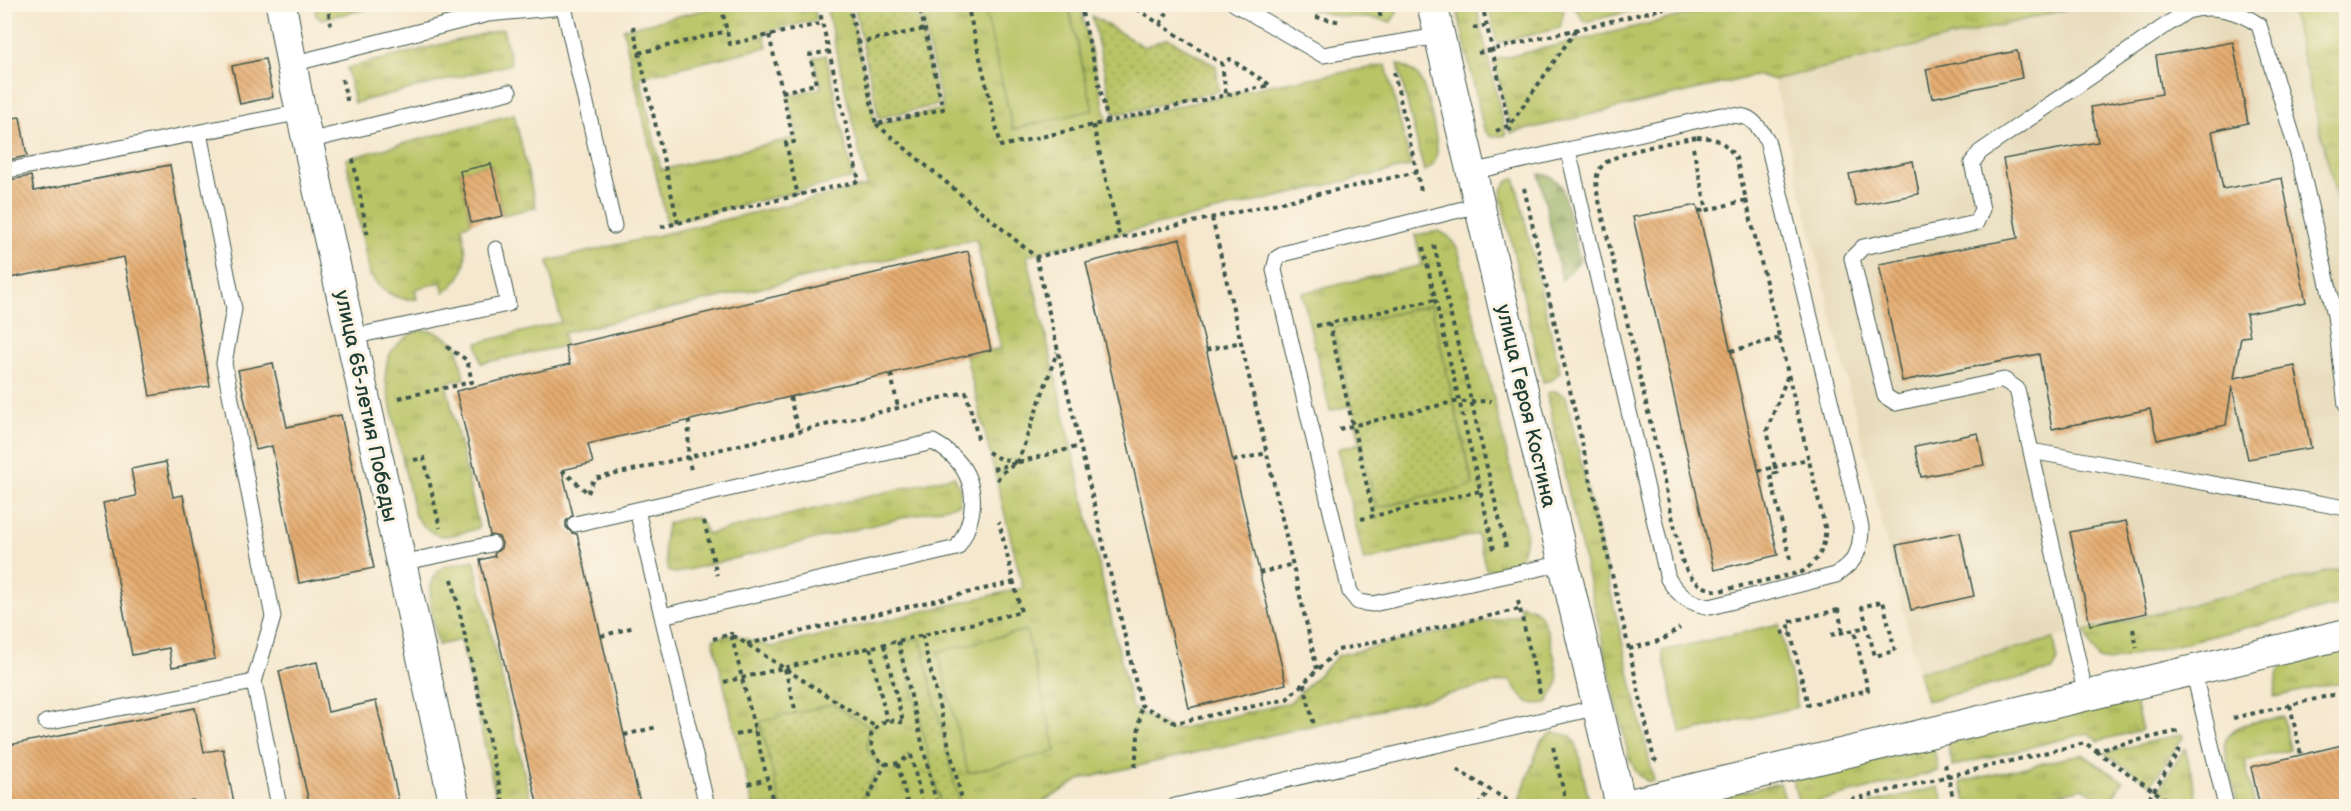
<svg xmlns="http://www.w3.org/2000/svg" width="2351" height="811" viewBox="0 0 2351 811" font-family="'Balsamiq Sans',sans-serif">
	<defs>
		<pattern id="grass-tufts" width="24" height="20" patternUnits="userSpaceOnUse" patternTransform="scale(1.5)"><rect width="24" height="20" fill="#b9c466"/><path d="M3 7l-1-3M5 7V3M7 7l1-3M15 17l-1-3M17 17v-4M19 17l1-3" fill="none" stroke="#96a055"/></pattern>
		<pattern id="forest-firs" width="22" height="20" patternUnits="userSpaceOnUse" patternTransform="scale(1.5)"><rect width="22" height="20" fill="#92aa5b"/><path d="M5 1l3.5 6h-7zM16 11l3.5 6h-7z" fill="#778c4c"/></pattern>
		<pattern id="park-dots" width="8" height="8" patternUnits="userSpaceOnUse" patternTransform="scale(1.5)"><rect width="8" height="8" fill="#b9c466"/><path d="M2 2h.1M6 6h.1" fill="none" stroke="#96a055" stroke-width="1.8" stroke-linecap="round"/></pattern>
		<pattern id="building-back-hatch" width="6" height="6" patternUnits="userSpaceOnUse" patternTransform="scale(1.5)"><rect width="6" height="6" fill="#e5ac70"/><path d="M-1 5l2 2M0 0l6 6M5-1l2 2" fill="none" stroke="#b98d5d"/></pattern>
	</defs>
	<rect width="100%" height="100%" fill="#fcf5e5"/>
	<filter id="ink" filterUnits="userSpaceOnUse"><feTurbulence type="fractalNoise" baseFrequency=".0167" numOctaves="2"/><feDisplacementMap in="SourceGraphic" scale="12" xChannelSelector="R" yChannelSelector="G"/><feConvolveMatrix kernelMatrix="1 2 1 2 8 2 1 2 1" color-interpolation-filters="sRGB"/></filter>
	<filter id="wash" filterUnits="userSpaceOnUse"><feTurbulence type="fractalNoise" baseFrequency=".008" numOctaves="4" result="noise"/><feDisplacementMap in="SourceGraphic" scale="24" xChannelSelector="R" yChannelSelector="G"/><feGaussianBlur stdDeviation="1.35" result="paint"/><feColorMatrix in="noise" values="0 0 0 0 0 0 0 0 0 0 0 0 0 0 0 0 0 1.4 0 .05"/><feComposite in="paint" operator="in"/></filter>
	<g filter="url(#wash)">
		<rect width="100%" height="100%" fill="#f5e8cf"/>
		<path fill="#e6daba" d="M 2085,5 L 2290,5 L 2346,237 L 2346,567 L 1918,672 L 1774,80 Z"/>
		<path fill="url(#grass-tufts)" stroke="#6c804d" stroke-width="1.5" d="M 315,4 L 385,4 L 385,5 L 321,19 L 316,15 Z
			M 1578,4 L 1657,4 L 1657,5 L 1585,22 L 1575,8 Z
			M 1732,4 L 2085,4 L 2085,5 L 1774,80 L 1759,75 L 1511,133 L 1494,60 Z
			M 725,5 L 799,5 L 801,12 L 814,9 L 817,20 L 764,32 L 767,47 L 640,77 L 661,170 L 797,137 L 788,96 L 821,88 L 814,58 L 826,55 L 853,178 L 667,223 L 623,29 Z
			M 826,5 L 849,5 L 876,124 L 943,109 L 919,5 L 1080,5 L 1108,122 L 1270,85 L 1386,65 L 1411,166 L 1027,255 L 1132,708 L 1173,730 L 1289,703 L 1339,655 L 1521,614 L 1519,605 C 1527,607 1535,608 1540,615 C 1547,623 1557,666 1558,678 C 1559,687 1552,695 1547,703 C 1524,707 1522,697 1510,680 L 1081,779 L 1036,806 L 753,806 L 713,639 L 731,634 L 771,647 L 1023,588 L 966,356 L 1001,348 L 976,239 L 563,333 L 565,346 L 481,363 L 477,343 L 561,322 L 548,261 L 867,186 Z
			M 1300,5 L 1401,4 L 1401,5 L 1391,22 C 1374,17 1365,19 1348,17 C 1331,16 1316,11 1300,5 Z
			M 1456,5 L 1476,5 L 1506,135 L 1491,137 L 1484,130 Z
			M 1488,5 L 1557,5 L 1564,10 L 1560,28 L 1497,43 Z
			M 2290,5 L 2346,5 L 2346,237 Z
			M 503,29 L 511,64 L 354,103 L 347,68 Z
			M 1398,64 C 1405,67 1413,70 1418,76 C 1427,88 1440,144 1436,158 C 1434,164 1430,169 1424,171 Z
			M 514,114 L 536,207 L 503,215 L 491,164 L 460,171 L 471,223 L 462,226 C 467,254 471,274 444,292 L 441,282 L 415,289 L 417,299 C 397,301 381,291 370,275 L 346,159 Z
			M 1515,178 L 1560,372 L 1552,380 L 1543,382 L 1501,197 C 1502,186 1505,182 1515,178 Z
			M 1439,231 L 1448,236 L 1458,249 L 1526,533 C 1524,559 1516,576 1486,569 L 1477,534 L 1364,561 L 1338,449 L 1361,443 L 1376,508 L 1473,485 L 1431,305 L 1334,328 L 1352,405 L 1330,411 L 1302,293 L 1422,265 L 1415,235 Z
			M 422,330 L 437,332 L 457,344 L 464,379 L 446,383 L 479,528 C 447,536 437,545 415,516 L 385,379 C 386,372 386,365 388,359 C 392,346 409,333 422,330 Z
			M 1555,391 L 1566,396 L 1654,781 L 1647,781 L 1638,774 L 1629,758 L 1547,397 L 1547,393 Z
			M 954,476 L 960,489 L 960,504 L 675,573 L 668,571 C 664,553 662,541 668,524 C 679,519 688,516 699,518 L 708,534 Z
			M 474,560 L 532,806 L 498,806 L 461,640 L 438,645 C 434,625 421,581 442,568 C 450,563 465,563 474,560 Z
			M 2346,567 L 2346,602 L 2344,604 L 2109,661 L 2099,659 L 2092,648 L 2085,631 Z
			M 2054,639 L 2058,661 L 2053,670 L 1926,701 L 1918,672 Z
			M 2346,646 L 2346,681 L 2274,697 L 2278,671 L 2290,660 Z
			M 2134,698 L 2142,730 L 2098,741 L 2088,733 L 1953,766 L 1947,743 Z
			M 2283,717 L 2290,750 L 2245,761 L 2255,806 L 2238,806 L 2224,746 C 2230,720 2260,722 2283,717 Z
			M 1553,732 L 1571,736 L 1577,746 L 1590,806 L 1517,806 L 1541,741 Z
			M 2182,734 L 2183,738 L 2151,784 L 2104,753 Z
			M 1933,746 L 1939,771 L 1799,806 L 1793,780 Z
			M 2185,748 L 2199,806 L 2165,806 L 2169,796 L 2159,789 Z
			M 2082,754 L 2123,781 L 2108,804 L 2083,788 L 2002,806 L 1967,806 L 1961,782 Z
			M 1780,783 L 1787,806 L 1685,806 Z
			M 1939,787 L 1944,806 L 1871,806 L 1870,803 Z"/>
		<path fill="url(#forest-firs)" stroke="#587448" stroke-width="1.5" d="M 1539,174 C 1550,175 1555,178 1562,187 L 1580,261 L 1562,280 Z"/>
		<path fill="url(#park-dots)" stroke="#6c804d" stroke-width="1.5" d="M 854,5 L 916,5 L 938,105 L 879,118 Z
			M 1092,16 L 1144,47 L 1168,38 L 1216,66 L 1219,91 L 1114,115 Z
			M 1431,305 L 1473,486 L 1376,508 L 1333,328 Z
			M 920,638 L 959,802 L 941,806 L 901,643 Z
			M 832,704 L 871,728 C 863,743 867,755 880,765 L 858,806 L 781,806 L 760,722 Z"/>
		<path fill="#b9c466" stroke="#6c804d" stroke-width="1.5" d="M 984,5 L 1068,5 L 1093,110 L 1013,129 Z
			M 1779,624 L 1798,707 L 1681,734 L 1662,651 Z
			M 1026,630 L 1056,751 L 968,773 L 938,652 Z"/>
		<g id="blocks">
			<path fill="url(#building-back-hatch)" d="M 2233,42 L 2248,123 L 2212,131 L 2223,189 L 2282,178 L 2306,302 L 2246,314 L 2250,336 L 2241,337 L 2234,378 L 2295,366 L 2311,448 L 2248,459 L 2232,386 L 2226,425 L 2157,440 L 2150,409 L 2052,429 L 2039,354 L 1902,381 L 1879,264 L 2018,238 L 2003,159 L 2098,142 L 2091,107 L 2162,94 L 2156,56 Z
				M 2017,51 L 2022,78 L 1932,98 L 1926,69 Z
				M 265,59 L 273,97 L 240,104 L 232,66 Z
				M 20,117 L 27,156 L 4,161 L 4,119 Z
				M 1913,161 L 1919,194 L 1856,206 L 1849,174 Z
				M 491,164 L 503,216 L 471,223 L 460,171 Z
				M 170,165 L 210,386 L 150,396 L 124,257 L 4,279 L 4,181 L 31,176 L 34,191 Z
				M 1697,205 L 1778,555 L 1714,570 L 1633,217 Z
				M 1180,239 L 1286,684 L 1189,708 L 1086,263 Z
				M 968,251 L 991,350 L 588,444 L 593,463 L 562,470 L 573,515 L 566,521 L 566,527 L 572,533 L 577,534 L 641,807 L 538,807 L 480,560 L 495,556 L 494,554 L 501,548 L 502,543 L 499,537 L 490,535 L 456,391 L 570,364 L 565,346 Z
				M 273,363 L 287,427 L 341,415 L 374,568 L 299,583 L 272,446 L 256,450 L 238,370 Z
				M 1978,433 L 1984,465 L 1921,477 L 1915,446 Z
				M 166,462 L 173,497 L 183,495 L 215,659 L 172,667 L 169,648 L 132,655 L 103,503 L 136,496 L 131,469 Z
				M 2126,521 L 2147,613 L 2090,625 L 2070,532 Z
				M 1960,532 L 1974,596 L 1911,610 L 1897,545 Z
				M 317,662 L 328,712 L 376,701 L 400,807 L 310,807 L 279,671 Z
				M 195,708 L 204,752 L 223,749 L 235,807 L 194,807 L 193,800 L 164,807 L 4,807 L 4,746 Z
				M 2346,744 L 2346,807 L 2260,807 L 2251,767 Z"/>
		</g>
	</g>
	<g filter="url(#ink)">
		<use href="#blocks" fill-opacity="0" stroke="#3f574b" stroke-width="1.5"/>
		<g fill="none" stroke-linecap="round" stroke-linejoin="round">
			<g stroke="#3f574b" stroke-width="17">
				<path id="service" d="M 1235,4 L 1323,55 L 1439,36
					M 292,64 L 488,14 L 564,7 L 614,226
					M 308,141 L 509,92
					M 4,171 L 302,112
					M 1471,172 L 1721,115 C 1747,114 1753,117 1767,140 L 1861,527 C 1861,552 1856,561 1836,575 L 1710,607 C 1689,603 1680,597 1668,579 L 1568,150
					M 1479,205 L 1286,253 L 1277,258 L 1274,270 L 1350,592 L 1358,602 L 1373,604 L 1564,563
					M 351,337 L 508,304 L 496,249
					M 2031,451 L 2346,508
					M 637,510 L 662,616
					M 575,524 L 933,442 C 977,466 983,507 957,548 L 662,616 L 707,806
					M 401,563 L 492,544
					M 2193,670 L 2226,806
					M 254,682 L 279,806
					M 2086,696 L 2017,389 L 2004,380 L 1896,403 L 1885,396 L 1852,258 L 1863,247 L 1976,223 L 1982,209 L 1972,163 L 1980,152 L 2187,11 C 2212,4 2238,10 2259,25 L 2298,154 L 2335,315 L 2346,405
					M 46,722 L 254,682 L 273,617 L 224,363 L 234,309 L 199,133
					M 1175,806 L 1598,707"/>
			</g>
			<g stroke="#3f574b" stroke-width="32">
				<path id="minor" d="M 281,4 L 296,89 L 455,806
					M 1432,4 L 1621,806
					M 1621,806 L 2346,634"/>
			</g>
			<path stroke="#3f574b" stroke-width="4" stroke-dasharray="4.5 4.5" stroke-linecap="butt" d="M 327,4 L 331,25
				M 849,4 L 876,124 L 943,109 L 919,4
				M 967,4 L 1001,146 L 1270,85 L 1230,59 L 1222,64 L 1226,95
				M 1080,4 L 1108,122
				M 1129,4 L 1222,64
				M 1377,4 L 1381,18
				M 1482,4 L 1511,134
				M 721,6 L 730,44 L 823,23
				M 1316,17 L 1341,22
				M 1160,24 L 1168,11
				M 633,26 L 678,223
				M 1473,28 L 1487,25
				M 769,35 L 794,142 L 786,143 L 798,196
				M 857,43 L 925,29
				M 639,53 L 727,31
				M 1478,53 L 1682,4
				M 1394,72 L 1421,191
				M 342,79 L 348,104
				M 782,92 L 816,84 L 810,55 L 829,51
				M 876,124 L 1036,257 L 1417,172
				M 1093,125 L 1120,239
				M 1496,131 L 1510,125 L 1576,30
				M 1697,137 C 1718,138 1724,141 1736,158 L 1825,527 C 1826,548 1819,560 1802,572 L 1719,591 C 1700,588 1691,581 1683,563 L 1597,192 C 1596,182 1595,173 1603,165 C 1614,152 1678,141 1697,137 Z
				M 1693,148 L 1707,210 L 1747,200
				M 353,159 L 368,237
				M 1524,188 L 1654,759 L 1657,761
				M 1699,211 L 1707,210
				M 1212,218 L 1317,669
				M 661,227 L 859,181 L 818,4
				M 1434,245 L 1506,547
				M 1423,247 L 1494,549
				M 1036,257 L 1141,705 L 1175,723 L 1287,699 L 1338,650 L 1520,609
				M 1329,323 L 1374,516
				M 1316,326 L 1435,300
				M 1206,350 L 1241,342
				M 1731,351 L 1780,338
				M 891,374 L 898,408
				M 790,397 L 798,431
				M 399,398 L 472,382 L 467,360 L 445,346
				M 689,420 L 688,457 L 691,470
				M 1339,429 L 1453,402 L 1491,401
				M 988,452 L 998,458 L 1017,462
				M 414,460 L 424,458 L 440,528
				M 1233,461 L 1267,453
				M 993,469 L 1080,446
				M 562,470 L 588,493
				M 1758,471 L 1775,467 L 1767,430 L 1788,375
				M 997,480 L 1002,473 L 1018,462 L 1057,352
				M 588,493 L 594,479 L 966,392 L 979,442
				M 1361,519 L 1480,491
				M 704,521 L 717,575
				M 1790,559 L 1770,474 L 1777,473 L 1775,467 L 1808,459
				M 1259,573 L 1293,564
				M 452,579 L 504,806
				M 1518,601 L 1540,693
				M 1838,609 L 1843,633
				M 1838,610 L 1788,622 L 1808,705 L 1868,690 L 1854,630
				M 2133,629 L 2137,648
				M 1781,633 L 1791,631
				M 922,635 L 963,804 L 951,806
				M 1831,635 L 1867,627 L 1862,607 L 1883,601 L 1895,651 L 1875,656 L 1867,627
				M 601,636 L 634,627
				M 713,639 L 731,634 L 731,632
				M 898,641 L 937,806
				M 747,644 L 1014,582
				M 884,645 L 903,722
				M 870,648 L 887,721
				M 1629,649 L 1662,640 L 1680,628
				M 785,669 L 796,713
				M 724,682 L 1021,612 L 999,522
				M 1304,684 L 1314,725
				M 2290,705 L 2301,755
				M 2233,718 L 2346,692
				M 903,723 C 888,717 879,722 871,735 C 869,761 892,775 910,754
				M 624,735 L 657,727
				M 736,735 L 755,730
				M 1553,747 L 1567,806
				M 2096,751 L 2164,798 L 2160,806
				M 911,755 L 923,806
				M 898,764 L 908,806
				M 1945,764 L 1955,806
				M 1135,767 L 1141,705
				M 1457,770 L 1517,806
				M 748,784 L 767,779
				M 1862,797 L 1864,806
				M 774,806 L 731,634 L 876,727
				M 864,806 L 886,763
				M 1479,806 L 1489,789
				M 1825,806 L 2085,743 L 2095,750 L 2179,731
				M 2144,806 L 2182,746"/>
			<use href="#service" stroke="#fff" stroke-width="15"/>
			<use href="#minor" stroke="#fff" stroke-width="30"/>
		</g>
	</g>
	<g text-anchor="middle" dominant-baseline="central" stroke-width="6" stroke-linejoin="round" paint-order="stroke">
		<g font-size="21" fill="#1f3d34" stroke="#fcf5e5">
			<text transform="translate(366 406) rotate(78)">улица 65-летия Победы</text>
			<text transform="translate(1526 406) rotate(77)">улица Героя Костина</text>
		</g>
	</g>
	<rect width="2351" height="811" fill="none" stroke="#fcf5e5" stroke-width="24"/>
</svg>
